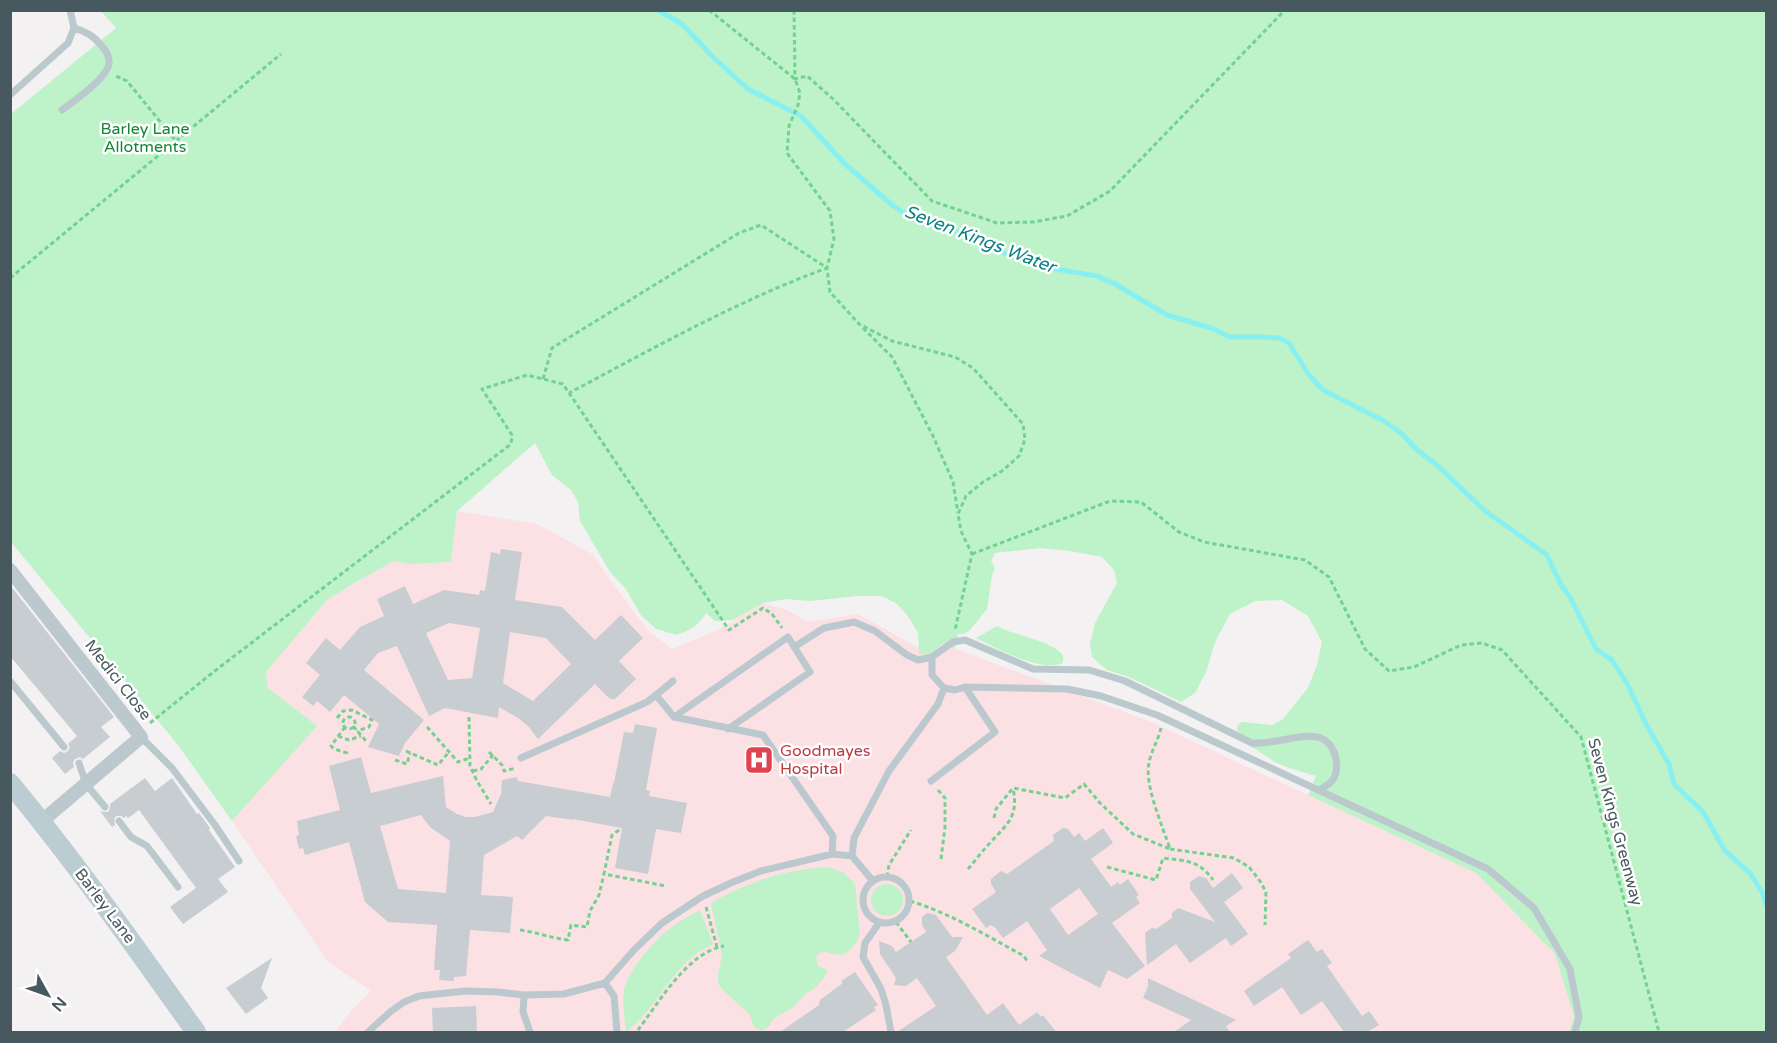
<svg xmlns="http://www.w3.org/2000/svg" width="1777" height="1043" viewBox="0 0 1777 1043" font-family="'Varela Round',sans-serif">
	<rect width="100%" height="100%" fill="#f3f1f1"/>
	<path fill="#fce1e4" d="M 457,511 L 537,524 L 592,554 L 630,607 L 650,632 L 672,649 L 716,631 L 763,603 L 787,610 L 808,622 L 858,614 L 919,648 L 942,644 L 1151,722 L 1476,873 L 1555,954 L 1574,1017 L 1569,1032 L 335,1032 L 350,1012 L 371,991 L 328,962 L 232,821 L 247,804 L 268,688 L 266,672 L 327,600 L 356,582 L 394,561 L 410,564 L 451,562 Z"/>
	<path fill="#bef2c8" d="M 101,11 L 1766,11 L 1766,1032 L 1569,1032 L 1574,1017 L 1555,954 L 1476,873 L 1308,795 L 1316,776 L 1289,768 L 1275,762 L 1250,746 L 1237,730 L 1238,724 L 1243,722 L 1272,725 L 1282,720 L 1308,688 L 1317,665 L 1322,642 L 1308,616 L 1282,600 L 1255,601 L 1230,614 L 1215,642 L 1206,672 L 1195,693 L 1181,702 L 1129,677 L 1107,670 L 1092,657 L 1090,644 L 1095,623 L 1117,583 L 1114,570 L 1102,557 L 1070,551 L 1040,548 L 995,553 L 991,561 L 995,568 L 992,576 L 987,609 L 970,630 L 964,634 L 958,634 L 955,649 L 942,644 L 932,654 L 919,654 L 918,633 L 908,616 L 897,604 L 882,596 L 857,596 L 810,601 L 786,599 L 763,603 L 733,620 L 715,621 L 706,613 C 699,625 690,630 677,635 L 656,629 L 640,614 L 626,589 L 610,572 L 580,521 L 578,502 L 571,490 L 552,475 L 535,443 L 457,511 L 451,562 L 410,564 L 394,561 L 356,582 L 327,600 L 266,672 L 268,688 L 317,726 L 232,821 L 178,745 L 11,542 L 10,115 L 116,28 Z
		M 997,626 C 1015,636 1048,640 1061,653 C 1064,657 1063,658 1063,663 C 1039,672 998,649 976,638 Z
		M 828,867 L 843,872 L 855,884 L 860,933 L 857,942 L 850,950 L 842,955 L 832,954 L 822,951 L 816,957 L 818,966 L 828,970 L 824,978 L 814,989 L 805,994 L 794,1007 L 773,1019 L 769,1026 L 762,1031 L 754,1027 L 750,1015 L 723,990 L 718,983 L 718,975 L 722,955 L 711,903 C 746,882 787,869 828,867 Z
		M871 900a16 16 0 1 1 32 0a16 16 0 1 1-32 0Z
		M 700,910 L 713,944 C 708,947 701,950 696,954 C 668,975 654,1011 626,1032 C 625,1019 622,1003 624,990 C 629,970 652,942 668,930 C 678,922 689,916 700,910 Z"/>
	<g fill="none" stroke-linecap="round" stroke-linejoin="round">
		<path stroke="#89f0f1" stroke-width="5" d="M 658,10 L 682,24 L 714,58 L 748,89 L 801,116 L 844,163 L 892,205 L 904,213 L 919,220 L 954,230 L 1006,254 L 1044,267 L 1097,276 L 1115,284 L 1167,315 L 1211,328 L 1230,337 L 1262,337 L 1279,338 L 1289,343 L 1309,375 L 1323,390 L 1384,421 L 1401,433 L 1417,450 L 1437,465 L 1484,510 L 1547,555 L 1560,583 L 1571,599 L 1596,649 L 1612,660 L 1628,685 L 1646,724 L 1669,764 L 1674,784 L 1703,812 L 1725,851 L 1750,873 L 1763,894 L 1766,904"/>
	</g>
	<path fill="#c7cdd0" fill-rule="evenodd" d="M 501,549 L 522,552 L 515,600 L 562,607 L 595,640 L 621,615 L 643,638 L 619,661 L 636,679 L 615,699 L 610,699 L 595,684 L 538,739 L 529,727 L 518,718 L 499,707 L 498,718 L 445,708 L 429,716 L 397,646 L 378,653 L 364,670 L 424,720 L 405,743 L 399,756 L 368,747 L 379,724 L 344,695 L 330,712 L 317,701 L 313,706 L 302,697 L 320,675 L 306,663 L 326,638 L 340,650 L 360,627 L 384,616 L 377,599 L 405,586 L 413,604 L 444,590 L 479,595 L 480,590 L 485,591 L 491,552 L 500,554 ZM 449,623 L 480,628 L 472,678 L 448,680 L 426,633 ZM 510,632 L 546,638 L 571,664 L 533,701 L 503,683 Z
		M 10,585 L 114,717 L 101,727 L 110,737 L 83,759 L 80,757 L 75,759 L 73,762 L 74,767 L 65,774 L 52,758 L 60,751 L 64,753 L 68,751 L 70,747 L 68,744 L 77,736 L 10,656 Z
		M 635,724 L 657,728 L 646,790 L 650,791 L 649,796 L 687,803 L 681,833 L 656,829 L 648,874 L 615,868 L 622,828 L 573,819 L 573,820 L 546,816 L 522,840 L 517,836 L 484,855 L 481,895 L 513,897 L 510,933 L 470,930 L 466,976 L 454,977 L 454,981 L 439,980 L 440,970 L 434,970 L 437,925 L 388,922 L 365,902 L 349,842 L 305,855 L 303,848 L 299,849 L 296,836 L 299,835 L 297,821 L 340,810 L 329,766 L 361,757 L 371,793 L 443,776 L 446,807 L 457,814 L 466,817 L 475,817 L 493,812 L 501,794 L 502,780 L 517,777 L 518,781 L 610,797 L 613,783 L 614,783 L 624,732 L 633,733 ZM 421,815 L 430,827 L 450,841 L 446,893 L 398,889 L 380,826 Z
		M 145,778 L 155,791 L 172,778 L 197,814 L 199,813 L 210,828 L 209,830 L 235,867 L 218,879 L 228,892 L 183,924 L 170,907 L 196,888 L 139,810 L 128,818 L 126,816 L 124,818 L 121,816 L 116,816 L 114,819 L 115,825 L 112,827 L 100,811 L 104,812 L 108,812 L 110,808 L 110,804 Z
		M 1063,828 L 1068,829 L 1074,837 L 1079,833 L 1085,841 L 1103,828 L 1113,843 L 1091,859 L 1111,887 L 1118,882 L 1120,885 L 1128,879 L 1139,895 L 1136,897 L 1140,903 L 1112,923 L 1145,966 L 1127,979 L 1108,970 L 1100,988 L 1039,956 L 1047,950 L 1027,921 L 1003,938 L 994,926 L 993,927 L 991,925 L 986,928 L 972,909 L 996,892 L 991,884 L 991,879 L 1001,871 L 1007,874 L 1054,841 L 1053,835 ZM 1079,888 L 1098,914 L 1068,935 L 1050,909 Z
		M 1232,873 L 1243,888 L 1224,902 L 1248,934 L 1231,946 L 1226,938 L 1190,963 L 1176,944 L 1147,965 L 1145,933 L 1152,928 L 1156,929 L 1172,918 L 1172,913 L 1178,908 L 1215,922 L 1190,889 L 1190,882 L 1199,876 L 1206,878 L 1213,888 Z
		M 927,913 L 936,915 L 952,937 L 963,937 L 955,951 L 946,957 L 987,1015 L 1003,1003 L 1019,1025 L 1037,1012 L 1041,1017 L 1043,1015 L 1056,1032 L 897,1032 L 936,1006 L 917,978 L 906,986 L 894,985 L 896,978 L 880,954 L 879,941 L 892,946 L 896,952 L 926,932 L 922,925 L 922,917 Z
		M 1308,940 L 1317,952 L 1322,949 L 1332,963 L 1327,966 L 1362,1016 L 1369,1011 L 1379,1025 L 1367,1032 L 1344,1032 L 1322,1001 L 1301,1015 L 1282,987 L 1254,1006 L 1244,991 L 1291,958 L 1288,954 Z
		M 272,958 L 261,988 L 268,998 L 246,1014 L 226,988 Z
		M 855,972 L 878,1005 L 874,1007 L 876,1010 L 843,1032 L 780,1032 L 819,1005 L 820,1000 L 843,983 L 841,981 Z
		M 1148,978 L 1236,1020 L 1226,1026 L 1230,1032 L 1174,1032 L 1191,1020 L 1143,998 L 1148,986 Z
		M 476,1006 L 477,1032 L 433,1032 L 432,1008 Z"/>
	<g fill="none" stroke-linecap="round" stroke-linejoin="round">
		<path stroke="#74d291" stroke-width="3" stroke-dasharray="4.5 3" stroke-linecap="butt" d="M 709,10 L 795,79 L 800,93 L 798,105 L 789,126 L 787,153 L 830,211 L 834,239 L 827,268 L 830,292 L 859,324 L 892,341 L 955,357 L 973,368 L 1023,424 L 1025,439 L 1019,456 L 1002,471 L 983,482 L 966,496 L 958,514 L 961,531 L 972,554 L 955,630
			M 794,10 L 795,79 L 807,76 L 833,99 L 932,201 L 997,223 L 1033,222 L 1067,216 L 1110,191 L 1285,10
			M 176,141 L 281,54
			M 10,278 L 176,141 L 127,81 L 116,76
			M 863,328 L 892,357 L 933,436 L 953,482 L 958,513
			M 543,379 L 552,348 L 739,233 L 761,225 L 827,268 C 737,301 654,348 569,393
			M 972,554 L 1110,501 L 1141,502 L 1179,532 L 1204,542 L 1305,560 L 1329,577 L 1365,649 L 1389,671 L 1414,667 L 1461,645 L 1482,643 L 1502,650 L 1581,737 L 1659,1032
			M 469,717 L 470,766 L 477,781 L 491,804
			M343 723a6 6 0 1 1 12 0a6 6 0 1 1-12 0Z
			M 337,718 L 343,711 L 352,710 L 372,720 L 369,727 L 357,731
			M 150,723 L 216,670 L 511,444 L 512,435 L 482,389 L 527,375 L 563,384 L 729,630 L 763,608 L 772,614 L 782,628
			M 353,726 L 366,741
			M 345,727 L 331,746 L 334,749 L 347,753 L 347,755
			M 427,727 L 458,762 L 470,758
			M 338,736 L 349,740 L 361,736
			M 406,751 L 438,765 L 449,752
			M 489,752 L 502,765 L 504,771 L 516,768
			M 395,760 L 407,764 L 410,753
			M 473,771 L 481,769 L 493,755
			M 938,790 L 945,798 L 945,827 L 941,859
			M 994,818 L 996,809 L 1013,788 L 1065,798 L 1084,784 L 1100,803 L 1133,834 L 1170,849 C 1163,827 1144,785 1149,763 C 1151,751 1158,741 1161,728
			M 619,830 L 612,835 L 604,874 L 666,886
			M 1170,849 L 1234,858 L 1249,867 L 1260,881 L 1266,892 L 1265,925
			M 1107,867 L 1156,880 L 1163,858 C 1186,861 1199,860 1213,880
			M 968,869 C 975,861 982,851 990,843 C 1007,824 1019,817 1013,788
			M 887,877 L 889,865 L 911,830
			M 910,901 C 950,913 987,936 1024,956 L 1027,961
			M 706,907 L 717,947
			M 896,922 L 911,942
			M 520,930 C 536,932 551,938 568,940 L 571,925 L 587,927 L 590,911 L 599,895 L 604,874
			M 638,1030 C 659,1002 688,952 724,946"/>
		<path stroke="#bbc9ce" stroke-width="7" d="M 10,95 L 68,43 L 74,28 L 70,10
			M 62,110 C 74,101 108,78 109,63 C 110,57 106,51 102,46 C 94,36 86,31 74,28
			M 794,647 L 824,628 L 854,622 L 875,631 L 907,655 L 918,660 L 932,657 L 953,642 L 965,640 L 1033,669 L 1089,670 L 1125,681 L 1252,743 C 1273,745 1301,733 1317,737 C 1335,740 1343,769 1331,782 C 1328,785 1323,788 1319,790
			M 932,657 L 932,675 L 944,688 L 955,690 L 965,687 L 1067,689 L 1101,696 L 1157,715 L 1488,869 L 1534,908 L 1570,969 L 1579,1017 L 1575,1032
			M 10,681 L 64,747
			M 656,695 L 673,681
			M 728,729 L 810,672 L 788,637 L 674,717 L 763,735 L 833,836 L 832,854
			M 141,737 L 172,768 L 215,825 L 239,861
			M 521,758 L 647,702 L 656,695 L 674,717
			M 79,763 L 86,784 L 105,807
			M 931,781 L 995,732 L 965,687
			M 119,821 L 131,837 L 147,846 L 178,887
			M 852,856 L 854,838 L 889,771 L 938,704 L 944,688
			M863 900a23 23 0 1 1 46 0a23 23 0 1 1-46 0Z
			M 879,923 L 865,943 L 863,957 L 881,989 L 886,1005 L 891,1032
			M 605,983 L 614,996 L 617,1032
			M 524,995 L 523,1012 L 530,1032
			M 368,1032 L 390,1012 L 404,1002 L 419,996 L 465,991 L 498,992 L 524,995 L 564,994 L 605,983 L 633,951 L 662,923 L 703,896 L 733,882 L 761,871 L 832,854 L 852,856 L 873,881"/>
		<path stroke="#bbc9ce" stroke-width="14" d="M 10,570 L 141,737 L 42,821"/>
		<path stroke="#bcccd3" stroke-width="20" d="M 10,783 C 76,863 136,948 196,1032"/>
	</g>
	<defs>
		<g id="hospital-square" transform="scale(1.5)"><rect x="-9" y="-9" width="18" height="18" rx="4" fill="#e0444e" stroke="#fff"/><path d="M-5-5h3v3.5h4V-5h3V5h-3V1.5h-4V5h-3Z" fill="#fff"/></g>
	</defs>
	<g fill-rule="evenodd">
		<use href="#hospital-square" x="759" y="760"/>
	</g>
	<g text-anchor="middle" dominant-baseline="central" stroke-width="5" stroke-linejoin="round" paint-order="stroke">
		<g font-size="16" fill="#138635" stroke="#fff">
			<text x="145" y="129">Barley Lane<tspan x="145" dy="18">Allotments</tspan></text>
		</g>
		<g font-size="16" fill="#47595f" stroke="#fff">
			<text transform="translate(118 680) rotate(52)">Medici Close</text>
			<text transform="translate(1615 822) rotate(75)">Seven Kings Greenway</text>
			<text transform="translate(105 906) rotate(53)">Barley Lane</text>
		</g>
		<g font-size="16" fill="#be3a42" stroke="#fff" text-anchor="start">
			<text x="780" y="751">Goodmayes<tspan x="780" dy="18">Hospital</tspan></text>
		</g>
		<g font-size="18" font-style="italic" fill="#098284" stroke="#fff">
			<text transform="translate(980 239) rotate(21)">Seven Kings Water</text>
		</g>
	</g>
	<rect width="1777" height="1043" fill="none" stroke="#47595f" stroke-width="24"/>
	<g transform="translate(48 995) rotate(130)" stroke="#ffffff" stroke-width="4.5" paint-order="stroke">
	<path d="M0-4.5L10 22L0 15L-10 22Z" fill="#47595f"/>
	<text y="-9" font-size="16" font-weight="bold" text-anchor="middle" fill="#47595f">N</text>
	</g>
</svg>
